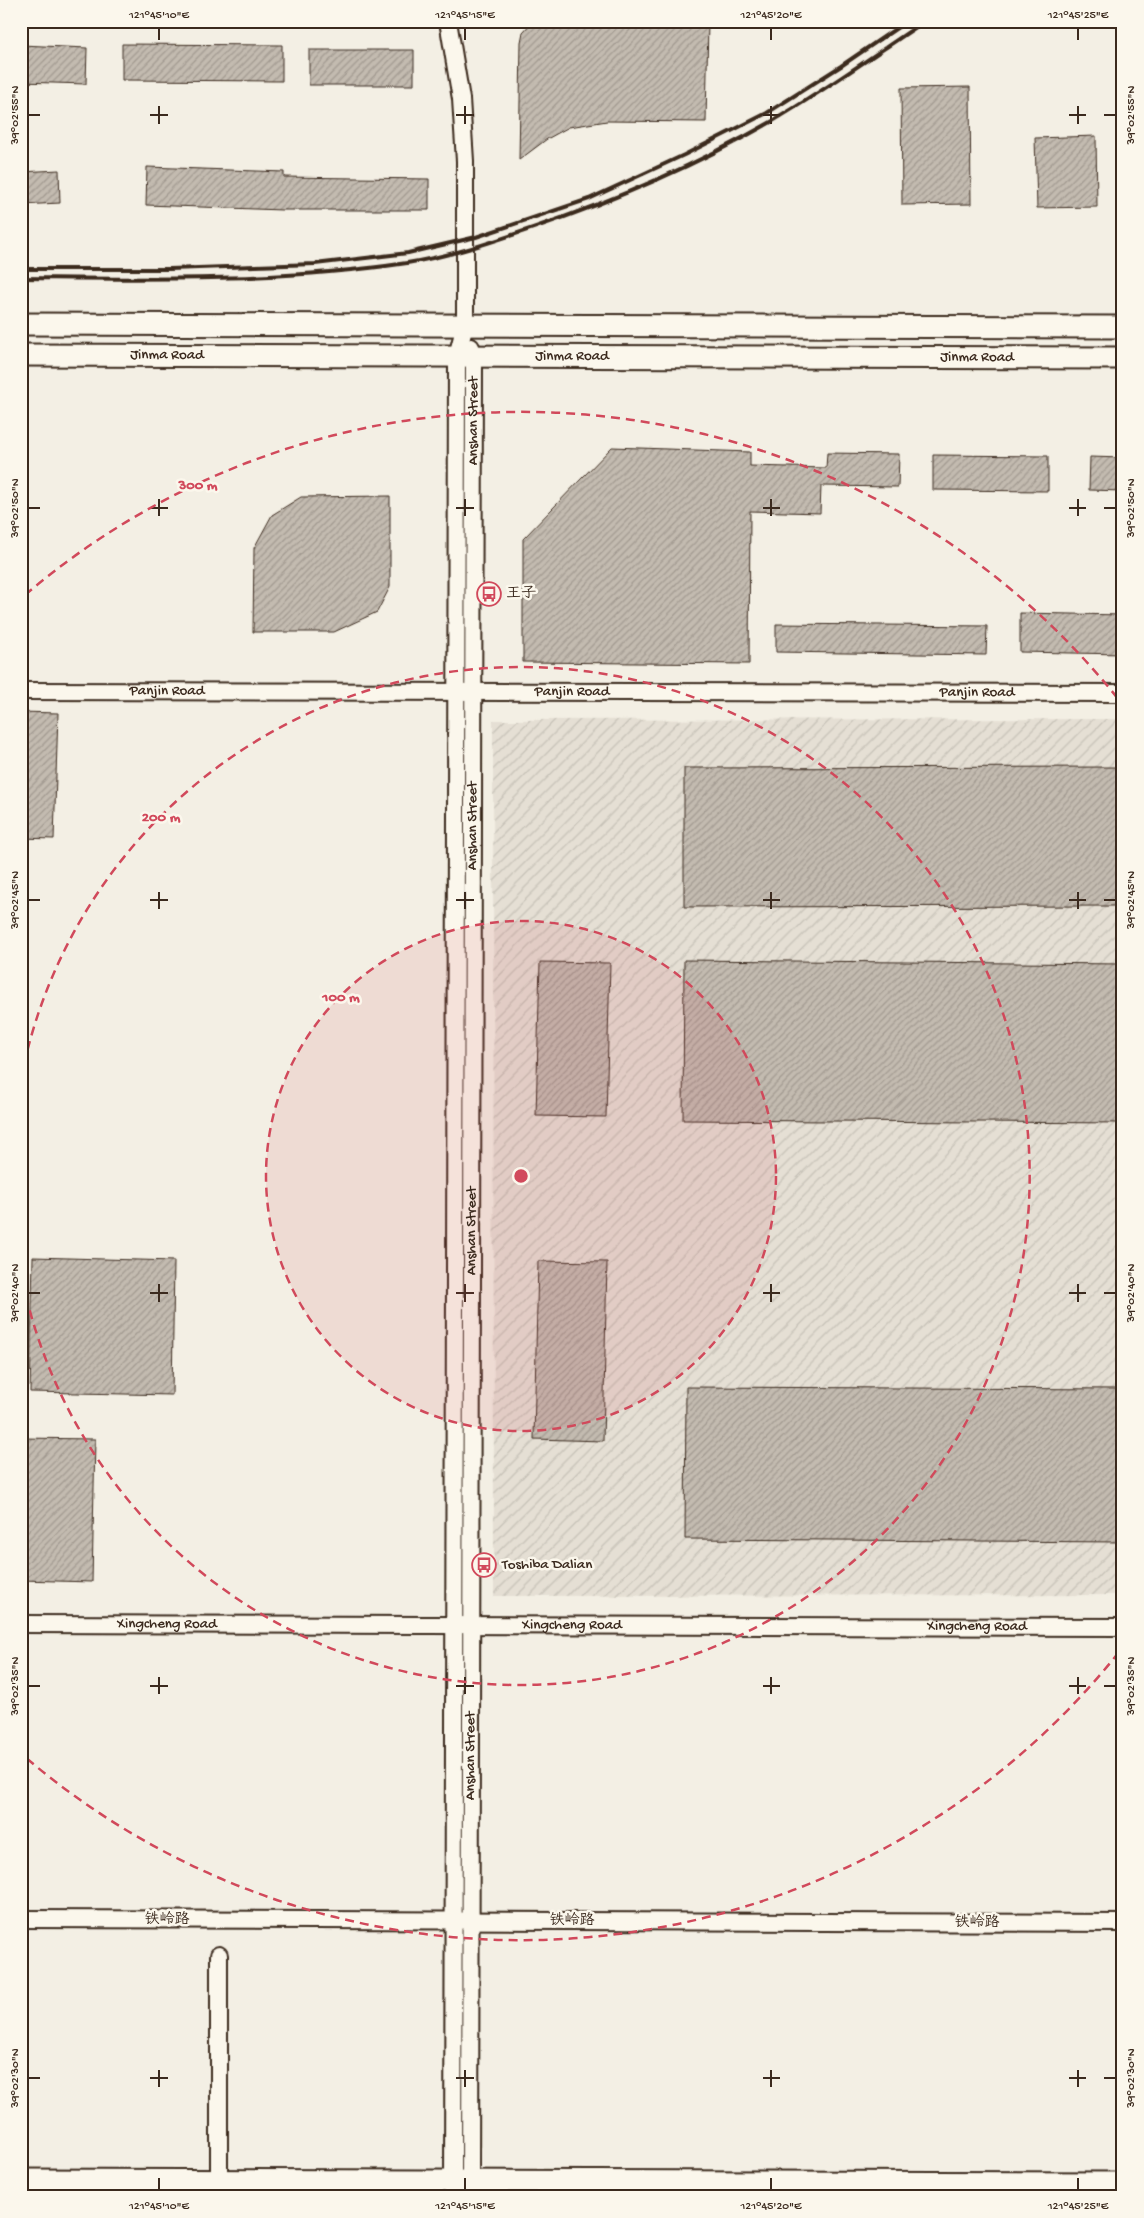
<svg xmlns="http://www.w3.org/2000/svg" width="1144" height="2218" viewBox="0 0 1144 2218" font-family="'Gochi Hand','LXGW WenKai TC',sans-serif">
	<defs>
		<pattern id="industrial-furrows" width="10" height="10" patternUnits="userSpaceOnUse" patternTransform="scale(1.25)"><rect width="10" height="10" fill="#e5dfd4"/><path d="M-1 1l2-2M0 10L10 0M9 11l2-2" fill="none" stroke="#c5c0b6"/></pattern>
		<pattern id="building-hatch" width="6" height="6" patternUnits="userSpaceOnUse" patternTransform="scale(1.25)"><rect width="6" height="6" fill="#c3bbb0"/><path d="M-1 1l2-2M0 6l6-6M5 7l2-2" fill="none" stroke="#a0988f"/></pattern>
	</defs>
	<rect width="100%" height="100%" fill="#f3efe4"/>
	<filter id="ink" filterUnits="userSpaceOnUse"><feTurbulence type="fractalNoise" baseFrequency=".02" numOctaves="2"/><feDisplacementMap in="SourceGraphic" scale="10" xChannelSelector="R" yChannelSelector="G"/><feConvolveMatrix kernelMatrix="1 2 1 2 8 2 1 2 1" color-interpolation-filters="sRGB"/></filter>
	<g filter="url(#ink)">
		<path fill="url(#industrial-furrows)" d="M 1123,719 L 1123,1595 L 494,1596 L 493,720 Z"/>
		<path fill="url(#building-hatch)" stroke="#3b2a1e" d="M 532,22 L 708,22 L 706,122 L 607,121 L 569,127 L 547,139 L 519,160 L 521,42 L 523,32 Z
			M 122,44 L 282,45 L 282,81 L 122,80 Z
			M 21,45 L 87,48 L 86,84 L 21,82 Z
			M 309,50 L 414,50 L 414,85 L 309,85 Z
			M 970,87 L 971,204 L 902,205 L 901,88 Z
			M 1096,136 L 1097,207 L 1037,208 L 1035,138 Z
			M 147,167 L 284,172 L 284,177 L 429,179 L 429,210 L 282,210 L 146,205 Z
			M 59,170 L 60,203 L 21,205 L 21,172 Z
			M 612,447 L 750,452 L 750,466 L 826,468 L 827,453 L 899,454 L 898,487 L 821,486 L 820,513 L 750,511 L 749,664 L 523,662 L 523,539 Z
			M 933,455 L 1048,456 L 1048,491 L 933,490 Z
			M 1090,457 L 1123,458 L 1123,491 L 1089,490 Z
			M 390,496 L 390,587 L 377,612 L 334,632 L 253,632 L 254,548 L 272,515 L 301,497 Z
			M 1020,613 L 1123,615 L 1123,654 L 1020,652 Z
			M 776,624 L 987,626 L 986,655 L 776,652 Z
			M 21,712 L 58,713 L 54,839 L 21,838 Z
			M 1123,767 L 1123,906 L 684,907 L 684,768 Z
			M 684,960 L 1123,964 L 1123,1123 L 683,1120 Z
			M 540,962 L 610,963 L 606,1117 L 536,1116 Z
			M 33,1257 L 174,1261 L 172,1395 L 30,1392 Z
			M 538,1261 L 607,1262 L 603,1441 L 534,1439 Z
			M 686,1387 L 1123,1389 L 1123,1542 L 685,1539 Z
			M 21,1438 L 95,1439 L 92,1582 L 21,1580 Z"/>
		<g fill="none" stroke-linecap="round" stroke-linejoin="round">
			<g stroke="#3b2a1e" stroke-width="20">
				<g id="minor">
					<path d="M 448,21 L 461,99 L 465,161 L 465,325 L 457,356 L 453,2197"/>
					<path id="s1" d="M 21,691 L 1123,693"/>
					<path id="s2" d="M 21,1624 L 1123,1627"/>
					<path d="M 21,1919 L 1123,1923"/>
					<path d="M 219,2197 L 219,1955"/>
					<path id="s3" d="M 470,2197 L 474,356 L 471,347"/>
				</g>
			</g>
			<g stroke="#3b2a1e" stroke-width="25">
				<g id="major">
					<path d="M 21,324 L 1123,327"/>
					<path id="s4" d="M 21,355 L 1123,358"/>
					<path d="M 21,2180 L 1123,2183"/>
					<path d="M 21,2196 L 176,2197"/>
				</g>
			</g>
			<use href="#minor" stroke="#fbf7ec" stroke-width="16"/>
			<use href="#major" stroke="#fbf7ec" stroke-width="21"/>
			<path stroke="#3b2a1e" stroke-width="4" d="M 21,269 L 170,269 L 315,264 L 408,253 L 476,237 L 589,199 L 684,155 L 767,113 L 841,66 L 907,21
				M 21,278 C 150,279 280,282 407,263 C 451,256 492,242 533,228 C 615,200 696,165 771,122 C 824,91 874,55 925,21"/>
		</g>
	</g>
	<path fill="none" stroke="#3b2a1e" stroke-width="2" d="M 159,28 L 159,40M 465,28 L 465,40M 771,28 L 771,40M 1078,28 L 1078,40M 159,106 L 159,124M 465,106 L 465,124M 771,106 L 771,124M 1078,106 L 1078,124M 28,115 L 40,115M 150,115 L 168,115M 456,115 L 474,115M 763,115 L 780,115M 1069,115 L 1086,115M 1104,115 L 1116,115M 159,499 L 159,516M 465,499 L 465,516M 771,499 L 771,516M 1078,499 L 1078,516M 28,508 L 40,508M 150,508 L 168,508M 456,508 L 474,508M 763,508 L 780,508M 1069,508 L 1086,508M 1104,508 L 1116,508M 159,892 L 159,909M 465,892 L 465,909M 771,892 L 771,909M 1078,892 L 1078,909M 28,900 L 40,900M 150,900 L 168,900M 456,900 L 474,900M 763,900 L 780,900M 1069,900 L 1086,900M 1104,900 L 1116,900M 159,1284 L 159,1302M 465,1284 L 465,1302M 771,1284 L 771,1302M 1078,1284 L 1078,1302M 28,1293 L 40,1293M 150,1293 L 168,1293M 456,1293 L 474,1293M 763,1293 L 780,1293M 1069,1293 L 1086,1293M 1104,1293 L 1116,1293M 159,1677 L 159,1694M 465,1677 L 465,1694M 771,1677 L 771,1694M 1078,1677 L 1078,1694M 28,1686 L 40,1686M 150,1686 L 168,1686M 456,1686 L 474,1686M 763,1686 L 780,1686M 1069,1686 L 1086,1686M 1104,1686 L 1116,1686M 159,2070 L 159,2087M 465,2070 L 465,2087M 771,2070 L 771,2087M 1078,2070 L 1078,2087M 28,2078 L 40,2078M 150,2078 L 168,2078M 456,2078 L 474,2078M 763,2078 L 780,2078M 1069,2078 L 1086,2078M 1104,2078 L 1116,2078M 159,2178 L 159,2190M 465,2178 L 465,2190M 771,2178 L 771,2190M 1078,2178 L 1078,2190"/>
	<circle cx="521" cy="1176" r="255" fill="#d1495b" fill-opacity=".12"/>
	<g fill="none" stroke="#d1495b" stroke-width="2.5" stroke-dasharray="9 6">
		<circle cx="521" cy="1176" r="255"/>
		<path d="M21 1079A509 509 0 1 1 21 1273"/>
		<path d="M1119 1652A764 764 0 0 1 25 1757M25 595A764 764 0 0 1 1119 700"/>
	</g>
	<defs>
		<g id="bus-ring" transform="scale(1.25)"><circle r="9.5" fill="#fbf7ec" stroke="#d1495b" stroke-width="1.5"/><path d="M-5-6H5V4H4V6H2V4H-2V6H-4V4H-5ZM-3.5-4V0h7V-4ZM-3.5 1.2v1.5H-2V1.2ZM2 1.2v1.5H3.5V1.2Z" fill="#d1495b"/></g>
	</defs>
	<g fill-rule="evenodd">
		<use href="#bus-ring" x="489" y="594"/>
		<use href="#bus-ring" x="484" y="1565"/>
	</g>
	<g text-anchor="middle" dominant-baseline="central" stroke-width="5" stroke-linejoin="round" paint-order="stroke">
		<g font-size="15" fill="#3b2a1e" stroke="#fbf7ec">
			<text stroke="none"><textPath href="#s4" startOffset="146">Jinma Road</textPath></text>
			<text stroke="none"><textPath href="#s4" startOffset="551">Jinma Road</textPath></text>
			<text stroke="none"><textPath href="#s4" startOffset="956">Jinma Road</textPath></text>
			<text stroke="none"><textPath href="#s3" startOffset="1776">Anshan Street</textPath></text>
			<text stroke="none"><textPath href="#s1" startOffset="146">Panjin Road</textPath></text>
			<text stroke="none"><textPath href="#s1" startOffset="551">Panjin Road</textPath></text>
			<text stroke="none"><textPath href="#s1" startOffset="956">Panjin Road</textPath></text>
			<text stroke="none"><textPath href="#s3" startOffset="1371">Anshan Street</textPath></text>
			<text stroke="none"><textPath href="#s3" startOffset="966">Anshan Street</textPath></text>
			<text stroke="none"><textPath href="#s2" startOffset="146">Xingcheng Road</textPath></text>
			<text stroke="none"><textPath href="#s2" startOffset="551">Xingcheng Road</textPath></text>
			<text stroke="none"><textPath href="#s2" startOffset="956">Xingcheng Road</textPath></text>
			<text stroke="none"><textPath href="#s3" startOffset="441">Anshan Street</textPath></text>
			<text x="167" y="1920">铁岭路</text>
			<text x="572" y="1921">铁岭路</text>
			<text x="977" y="1923">铁岭路</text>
		</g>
		<g font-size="15" fill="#3b2a1e" stroke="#fbf7ec" text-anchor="start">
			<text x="506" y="594">王子</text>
			<text x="502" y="1565">Toshiba Dalian</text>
		</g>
	</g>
	<circle cx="521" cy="1176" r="8" fill="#d1495b" stroke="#fbf7ec" stroke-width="2.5"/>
	<g font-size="15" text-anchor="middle" font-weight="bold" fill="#d1495b" stroke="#fbf7ec" stroke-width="5" stroke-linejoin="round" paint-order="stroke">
		<text x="198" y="489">300 m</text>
		<text x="161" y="821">200 m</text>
		<text x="341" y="1001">100 m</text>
	</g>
	<rect width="1144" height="2218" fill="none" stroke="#fbf7ec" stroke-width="55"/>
	<rect x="28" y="28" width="1088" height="2162" fill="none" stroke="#3b2a1e" stroke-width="2"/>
	<g font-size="12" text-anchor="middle" fill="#3b2a1e">
		<text x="159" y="18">121°45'10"E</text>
		<text x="465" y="18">121°45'15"E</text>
		<text x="771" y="18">121°45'20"E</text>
		<text x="1078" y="18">121°45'25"E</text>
		<text transform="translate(14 115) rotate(-90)" y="4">39°02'55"N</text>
		<text transform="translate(1130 115) rotate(-90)" y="4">39°02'55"N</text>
		<text transform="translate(14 508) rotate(-90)" y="4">39°02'50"N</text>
		<text transform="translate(1130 508) rotate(-90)" y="4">39°02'50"N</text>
		<text transform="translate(14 900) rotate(-90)" y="4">39°02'45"N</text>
		<text transform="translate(1130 900) rotate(-90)" y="4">39°02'45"N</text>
		<text transform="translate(14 1293) rotate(-90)" y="4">39°02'40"N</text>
		<text transform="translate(1130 1293) rotate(-90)" y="4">39°02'40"N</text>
		<text transform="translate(14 1686) rotate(-90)" y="4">39°02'35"N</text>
		<text transform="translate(1130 1686) rotate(-90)" y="4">39°02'35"N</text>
		<text transform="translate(14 2078) rotate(-90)" y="4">39°02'30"N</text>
		<text transform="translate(1130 2078) rotate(-90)" y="4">39°02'30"N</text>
		<text x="159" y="2209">121°45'10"E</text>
		<text x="465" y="2209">121°45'15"E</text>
		<text x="771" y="2209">121°45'20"E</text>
		<text x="1078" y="2209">121°45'25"E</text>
	</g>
</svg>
